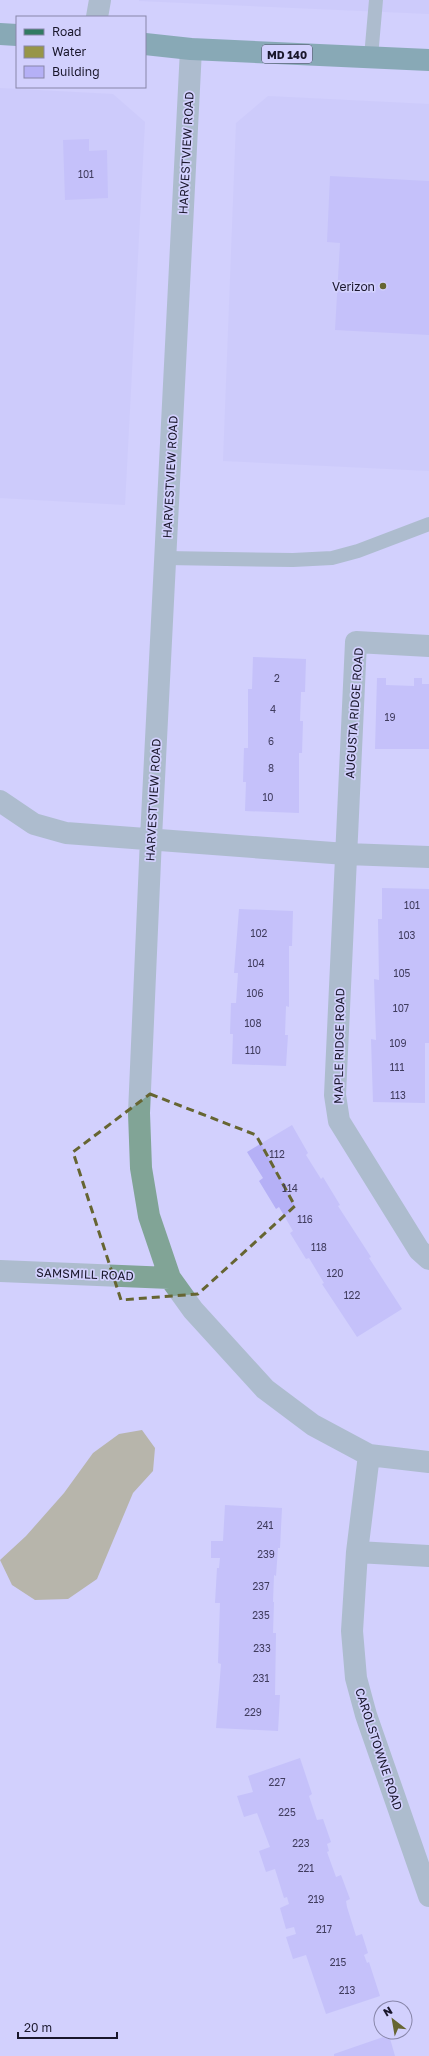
<svg xmlns="http://www.w3.org/2000/svg" width="429" height="2056" viewBox="0 0 429 2056" font-family="'Golos Text',sans-serif">
	<rect width="100%" height="100%" fill="#d2d0fd"/>
	<path fill="#c8c5f8" d="M 139,0 L 429,0 L 429,14 L 139,1 Z
		M 0,88 L 113,94 L 145,122 L 125,505 L 0,498 Z
		M 268,96 L 429,104 L 429,471 L 223,461 L 236,123 Z"/>
	<path fill="#979548" d="M 142,1430 L 155,1448 L 153,1471 L 133,1493 L 97,1579 L 68,1599 L 35,1600 L 12,1585 L 0,1560 L 26,1536 L 64,1493 L 93,1453 L 119,1434 Z"/>
	<path fill="#b5b0f6" d="M 89,139 L 89,151 L 107,150 L 108,198 L 65,200 L 63,140 Z
		M 330,176 L 429,181 L 429,335 L 335,330 L 340,243 L 327,242 Z
		M 253,657 L 306,659 L 305,692 L 301,692 L 300,721 L 303,721 L 302,753 L 299,753 L 299,813 L 245,811 L 246,782 L 243,782 L 244,748 L 248,748 L 248,689 L 252,689 Z
		M 377,678 L 386,678 L 386,685 L 414,686 L 414,678 L 422,678 L 422,684 L 429,684 L 429,749 L 375,749 Z
		M 382,888 L 429,889 L 429,1043 L 425,1043 L 425,1103 L 373,1102 L 371,1039 L 376,1040 L 374,979 L 379,980 L 378,919 L 382,919 Z
		M 239,909 L 293,911 L 292,946 L 289,946 L 289,1007 L 286,1006 L 285,1035 L 288,1035 L 286,1066 L 232,1064 L 233,1034 L 230,1034 L 231,1003 L 236,1003 L 238,973 L 234,973 Z
		M 292,1125 L 308,1153 L 306,1155 L 321,1179 L 323,1177 L 340,1205 L 338,1206 L 371,1257 L 369,1258 L 402,1309 L 357,1337 L 322,1284 L 324,1283 L 309,1258 L 306,1259 L 290,1233 L 293,1231 L 279,1207 L 276,1209 L 259,1181 L 263,1178 L 247,1152 Z
		M 225,1505 L 282,1508 L 280,1548 L 278,1548 L 276,1576 L 274,1575 L 273,1602 L 274,1602 L 273,1633 L 276,1633 L 275,1695 L 280,1695 L 278,1731 L 216,1728 L 221,1664 L 218,1663 L 220,1603 L 215,1603 L 217,1568 L 219,1568 L 220,1558 L 211,1558 L 211,1541 L 223,1541 Z
		M 300,1758 L 312,1794 L 309,1796 L 317,1820 L 323,1819 L 331,1842 L 327,1844 L 329,1851 L 327,1852 L 336,1877 L 341,1875 L 350,1899 L 346,1901 L 347,1907 L 356,1936 L 362,1934 L 368,1953 L 364,1955 L 367,1963 L 369,1962 L 380,1996 L 326,2014 L 306,1955 L 293,1959 L 286,1937 L 296,1934 L 294,1927 L 286,1929 L 280,1908 L 289,1904 L 287,1897 L 284,1898 L 275,1869 L 266,1872 L 259,1851 L 270,1847 L 257,1813 L 244,1817 L 237,1796 L 253,1792 L 248,1776 Z
		M 389,2035 L 395,2056 L 334,2056 L 334,2054 Z"/>
	<g fill="none" stroke-linecap="round" stroke-linejoin="round">
		<path stroke="#81a496" stroke-width="14" d="M 371,57 L 376,0
			M 166,558 L 293,560 L 332,558 L 358,551 L 429,524"/>
		<path stroke="#81a496" stroke-width="22" d="M 97,17 L 100,0
			M 191,49 L 151,838 L 139,1113 L 141,1168 L 149,1216 L 170,1278 L 193,1310 L 265,1389 L 313,1425 L 369,1455 L 429,1462
			M 429,646 L 356,642 L 335,1095 L 339,1121 L 419,1250 L 429,1259
			M 0,801 L 34,824 L 66,833 L 346,854 L 429,857
			M 0,1271 L 170,1278
			M 369,1455 L 357,1552 L 352,1631 L 356,1678 L 366,1715 L 429,1896
			M 357,1552 L 429,1556"/>
		<path stroke="#307a61" stroke-width="22" d="M 0,34 L 17,35
			M 145,44 L 191,49 L 429,60"/>
	</g>
	<path d="M0 0H429V2056H0ZM 150,1094 L 256,1135 L 295,1206 L 198,1294 L 121,1300 L 73,1152 Z" fill="#d2d0fd" fill-opacity=".55" fill-rule="evenodd"/>
	<path fill="none" stroke="#666532" stroke-width="3" stroke-dasharray="8 5" stroke-linejoin="round" d="M 150,1094 L 256,1135 L 295,1206 L 198,1294 L 121,1300 L 73,1152 Z"/>
	<circle fill="#666532" stroke="#d2d0fd" stroke-width="1.5" cx="383" cy="286" r="4"/>
	<g text-anchor="middle" dominant-baseline="central" stroke-width="3.5" stroke-linejoin="round" paint-order="stroke">
		<g font-size="10" fill="#403c5e">
			<text x="86" y="174">101</text>
			<text x="277" y="678">2</text>
			<text x="273" y="709">4</text>
			<text x="390" y="717">19</text>
			<text x="271" y="741">6</text>
			<text x="271" y="768">8</text>
			<text x="268" y="797">10</text>
			<text x="412" y="905">101</text>
			<text x="259" y="933">102</text>
			<text x="407" y="935">103</text>
			<text x="256" y="963">104</text>
			<text x="402" y="973">105</text>
			<text x="255" y="993">106</text>
			<text x="401" y="1008">107</text>
			<text x="253" y="1023">108</text>
			<text x="398" y="1043">109</text>
			<text x="253" y="1050">110</text>
			<text x="397" y="1067">111</text>
			<text x="398" y="1095">113</text>
			<text x="277" y="1154">112</text>
			<text x="290" y="1188">114</text>
			<text x="305" y="1219">116</text>
			<text x="319" y="1247">118</text>
			<text x="335" y="1273">120</text>
			<text x="352" y="1295">122</text>
			<text x="265" y="1525">241</text>
			<text x="266" y="1554">239</text>
			<text x="261" y="1586">237</text>
			<text x="261" y="1615">235</text>
			<text x="262" y="1648">233</text>
			<text x="261" y="1678">231</text>
			<text x="253" y="1712">229</text>
			<text x="277" y="1782">227</text>
			<text x="287" y="1812">225</text>
			<text x="301" y="1843">223</text>
			<text x="306" y="1868">221</text>
			<text x="316" y="1899">219</text>
			<text x="324" y="1929">217</text>
			<text x="338" y="1962">215</text>
			<text x="347" y="1990">213</text>
		</g>
		<rect fill="#d2d0fd" stroke="#504e6a" stroke-width="1" x="262" y="45" width="50" height="18" rx="3"/>
		<g font-size="11" font-weight="bold" fill="#19162b">
			<text x="287" y="54">MD 140</text>
		</g>
		<g font-size="12" fill="#19162b" stroke="#d2d0fd">
			<text transform="translate(186 153) rotate(-87)">HARVESTVIEW ROAD</text>
			<text transform="translate(170 477) rotate(-87)">HARVESTVIEW ROAD</text>
			<text transform="translate(354 713) rotate(-86)">AUGUSTA RIDGE ROAD</text>
			<text transform="translate(153 800) rotate(-87)">HARVESTVIEW ROAD</text>
			<text transform="translate(339 1046) rotate(-89)">MAPLE RIDGE ROAD</text>
			<text transform="translate(85 1274) rotate(2)">SAMSMILL ROAD</text>
			<text transform="translate(379 1749) rotate(72)">CAROLSTOWNE ROAD</text>
		</g>
		<g font-size="12" fill="#19162b" stroke="#d2d0fd" text-anchor="end">
			<text x="375" y="286">Verizon</text>
		</g>
	</g>
	<rect x="16" y="16" width="130" height="72" fill="#d2d0fd" stroke="#8886a9"/>
	<rect x="24" y="29" width="20" height="6" fill="#307a61" stroke="#8886a9"/>
	<text x="52" y="36" font-size="12" fill="#19162b">Road</text>
	<rect x="24" y="46" width="20" height="12" fill="#979548" stroke="#8886a9"/>
	<text x="52" y="56" font-size="12" fill="#19162b">Water</text>
	<rect x="24" y="66" width="20" height="12" fill="#b5b0f6" stroke="#8886a9"/>
	<text x="52" y="76" font-size="12" fill="#19162b">Building</text>
	<g transform="translate(393 2020) rotate(329)"><circle r="19" fill="#d2d0fd" stroke="#8886a9"/>
	<path d="M0-3L7 15L0 10L-7 15Z" fill="#666532"/>
	<text y="-6" font-size="11" font-weight="bold" text-anchor="middle" fill="#19162b">N</text>
	</g>
	<path d="M18 2032v6h99v-6" fill="none" stroke="#19162b" stroke-width="2"/>
	<text x="24" y="2032" font-size="12" fill="#19162b" stroke="#d2d0fd" stroke-width="3" paint-order="stroke">20 m</text>
</svg>
